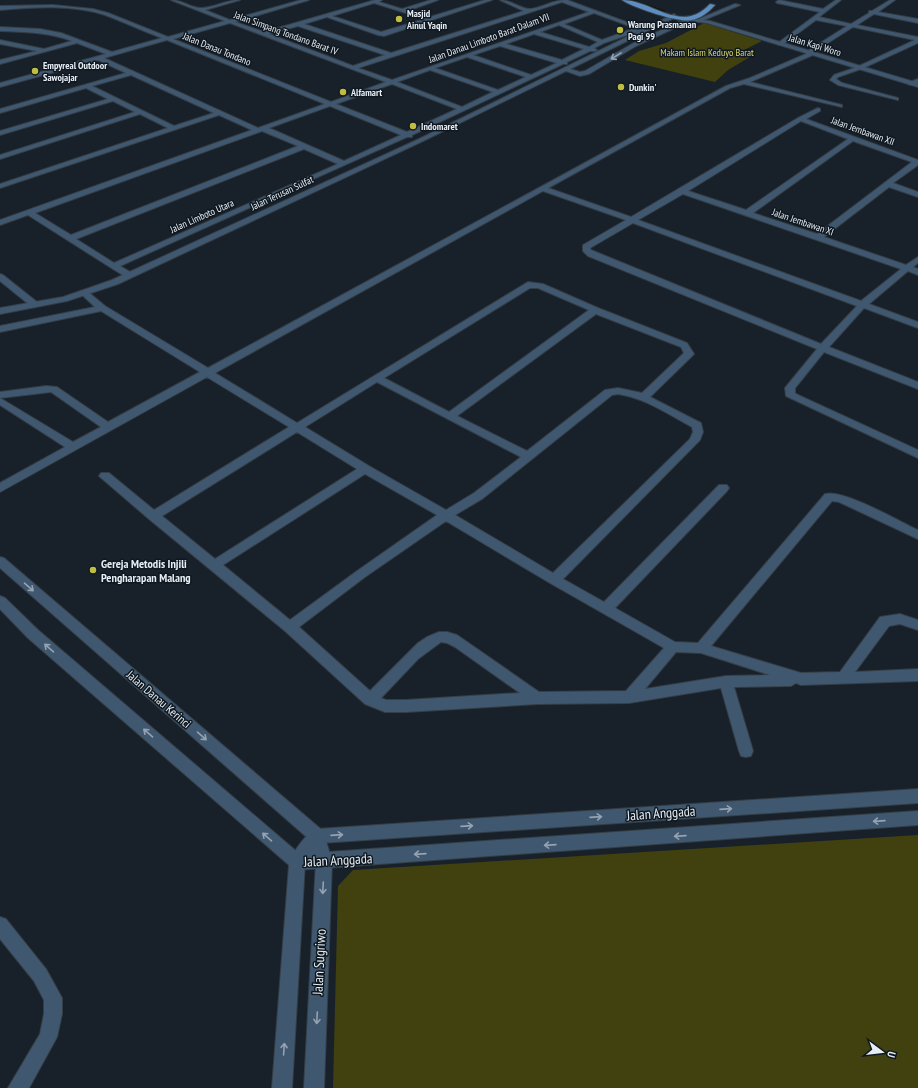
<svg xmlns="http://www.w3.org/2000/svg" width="918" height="1088" viewBox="0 0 918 1088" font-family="'PT Sans Narrow',sans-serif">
	<rect width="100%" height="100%" fill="#18212a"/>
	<path fill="#41410f" d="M 704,23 L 762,41 L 744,50 L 755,54 L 728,70 L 715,82 L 625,60 L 639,51 L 666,43 Z
		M 918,835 L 918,1088 L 333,1088 L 338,886 L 353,870 Z"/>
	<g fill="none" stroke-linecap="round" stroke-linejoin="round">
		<path fill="#100f00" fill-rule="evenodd" d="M 631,0 L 634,0 L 666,11 L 664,12 Z"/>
		<g stroke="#353e46" stroke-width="2">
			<path id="minor" d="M 171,0 C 182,0 191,8 201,8 C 213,8 226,0 240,0 L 205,10 L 230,20 L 301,0 L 309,0 L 235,22 L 264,32 L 375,0 L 382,0 L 379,2 L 402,9 L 431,0 L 438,0 L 407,11 L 430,17 L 485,0 L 492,0 L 384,36 L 378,35 L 327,17 L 304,24 L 391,53 L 524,11 L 500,0 C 510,0 521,9 530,9 C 542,8 552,0 567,0 L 645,29 L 604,43 L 594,48 L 597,50 L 596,51 L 590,51 L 567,62 L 567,64 L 563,64 L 412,135 L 412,137 L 407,137 L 120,266 L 132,273 L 133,275 L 132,277 L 126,277 L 113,269 L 28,215 L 0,225 L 0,220 L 252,130 L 219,115 L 0,188 L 0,184 L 168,128 L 140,114 L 0,159 L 0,155 L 135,112 L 113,101 L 0,135 L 0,131 L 108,99 L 86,88 L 0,113 L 0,109 L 126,73 L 98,60 L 0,87 L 0,83 L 106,54 L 77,43 L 0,64 L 0,60 L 37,51 L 0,44 L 0,40 L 44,49 L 72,41 C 49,32 25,32 0,31 L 0,27 L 40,29 L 61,33 L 112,52 L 162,38 C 143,31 124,22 105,15 C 72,4 34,7 0,10 L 0,6 L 53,5 L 93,9 L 108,13 L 168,37 L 225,21 ZM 562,2 L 589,12 L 392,80 L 358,68 ZM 374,3 L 425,19 L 381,32 L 332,16 ZM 594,13 L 635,28 L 602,40 L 564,24 ZM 230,23 L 386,82 L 331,102 L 173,39 ZM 559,25 L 598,42 L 589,47 L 540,32 ZM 298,26 L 385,55 L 353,66 L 269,34 ZM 534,34 L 584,49 L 562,60 L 506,44 ZM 167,40 L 325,104 L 258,128 L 104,58 ZM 500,46 L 557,63 L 531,75 L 473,55 ZM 467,57 L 526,77 L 498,90 L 435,68 ZM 430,70 L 493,92 L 462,107 L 397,82 ZM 131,75 L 214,113 L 174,126 L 92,86 ZM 392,84 L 457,109 L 407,132 L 336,104 ZM 330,106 L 401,135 L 344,161 L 269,128 ZM 262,131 L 298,146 L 71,235 L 35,213 ZM 304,149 L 338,164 L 114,263 L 76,239 Z
				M 779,0 L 823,9 L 836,0 L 841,0 L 819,17 L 851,24 L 869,13 L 869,11 L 872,11 L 890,0 L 895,0 L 878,12 L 918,19 L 918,23 L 874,14 L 857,25 L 918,37 L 918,43 L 861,69 L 838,77 L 836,79 L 842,83 L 898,98 L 898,100 L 838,85 L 830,80 L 834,75 L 857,67 L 915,40 L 853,27 L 812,53 L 813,55 L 750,82 L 842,105 L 842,107 L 744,84 L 730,88 L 548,188 L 631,217 L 798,118 L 818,108 L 820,109 L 820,111 L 806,119 L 918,160 L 918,165 L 893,183 L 918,192 L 918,197 L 889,187 L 824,237 L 906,265 L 918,257 L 918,263 L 913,267 L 918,269 L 918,275 L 908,271 L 869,304 L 918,322 L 918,328 L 864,308 L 829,347 L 918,382 L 918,389 L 824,352 L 795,388 L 795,393 L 798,395 L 918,450 L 918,458 L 786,396 L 785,388 L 817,349 L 588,256 L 583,251 L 583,245 L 626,220 L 543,191 L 215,373 L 297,423 L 528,282 L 543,284 L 598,308 L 687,343 L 694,354 L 692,356 L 650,397 L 701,423 L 703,432 L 700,440 L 563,579 L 604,602 L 719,485 L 727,485 L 729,488 L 727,491 L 615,608 L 675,642 L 698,643 L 825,494 C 844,489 898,521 918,530 L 918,539 L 839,502 L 832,501 L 711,646 L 801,673 L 840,672 L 880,617 L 900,614 L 918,620 L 918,630 L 900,624 L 889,626 L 855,672 L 918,669 L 918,681 L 801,685 L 796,683 L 791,686 L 734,687 L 753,751 L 751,756 L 746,757 L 741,756 L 739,751 L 721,688 L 629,703 L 537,704 L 406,712 L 385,712 L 365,704 L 285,631 L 149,519 L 99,476 L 101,473 L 109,473 L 154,510 L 289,427 L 207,377 L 0,492 L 0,483 L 65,447 L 0,405 L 0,392 L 46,386 L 57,387 L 108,422 L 200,372 L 101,311 L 0,332 L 0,326 L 95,307 L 80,293 L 84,290 L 87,291 L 105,306 L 208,368 L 726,86 L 750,78 L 806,54 L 806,52 L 847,26 L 816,20 L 782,45 L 778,45 L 778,43 L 820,12 L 777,3 L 776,2 ZM 801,121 L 848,139 L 746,210 L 688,191 ZM 853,141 L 912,162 L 817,234 L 753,213 ZM 683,194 L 901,269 L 861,301 L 638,220 ZM 633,223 L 857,306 L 821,344 L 591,250 L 590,248 ZM 530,288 L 538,288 L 589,310 L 449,412 L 384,378 ZM 596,314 L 681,347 L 684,353 L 642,393 L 618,388 L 605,390 L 527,451 L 457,416 ZM 377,382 L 521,457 L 474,493 L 446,510 L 369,466 L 305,427 ZM 51,392 L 101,427 L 73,442 L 0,398 ZM 618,394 C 645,398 668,414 692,427 L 693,432 L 690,439 L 553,573 L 455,515 L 482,499 L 612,395 ZM 297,432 L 357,469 L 215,559 L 162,516 ZM 365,474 L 437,515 L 357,571 L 290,620 L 223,565 ZM 446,521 L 550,583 L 664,648 L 626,691 L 539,692 L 457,635 L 447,632 L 439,632 L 427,637 L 418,643 L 370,691 L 299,627 L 365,577 ZM 441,642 L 447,643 L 455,647 L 520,693 L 406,700 L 386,700 L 381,698 L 418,659 ZM 676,652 L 701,653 L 770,675 L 726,676 L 645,689 Z
				M 735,4 L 740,5 L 699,22 L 694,21 Z
				M 918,79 L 918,83 L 910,85 L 907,83 Z
				M 0,274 L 3,275 L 37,302 L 38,304 L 37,306 L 31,306 L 0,281 Z
				M 918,789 L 918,803 L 321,843 L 314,853 L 918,811 L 918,825 L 297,870 L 291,867 L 289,862 C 294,851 306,833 317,829 Z
				M 0,917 L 6,919 L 46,969 L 62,998 L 62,1014 L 57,1037 L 29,1088 L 8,1088 L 40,1034 L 44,1014 L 44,1000 L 34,981 L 0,939 Z"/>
		</g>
		<g stroke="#353e46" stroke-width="2">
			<path id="tertiary" d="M 674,14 L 677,16 L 676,17 L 570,69 L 580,72 L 585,71 L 632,44 L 687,18 L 710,21 L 918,83 L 918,87 L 707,23 L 690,21 L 636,46 L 589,74 L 580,76 L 566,71 L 423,141 L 118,284 L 67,301 L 0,314 L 0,308 L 63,297 L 112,280 L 419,139 Z
				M 0,557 L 4,558 L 323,831 L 332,861 L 324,1088 L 304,1088 L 316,861 L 310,840 L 0,568 Z
				M 0,596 L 5,598 L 38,630 L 303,857 L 305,862 L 292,1088 L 272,1088 L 289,865 L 28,638 L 0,609 Z"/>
		</g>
		<g stroke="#353e46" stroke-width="2">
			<path id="primary" d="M 622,0 C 653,0 681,35 710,4 L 715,5 C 709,12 700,19 691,20 C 678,23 632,7 622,0 Z"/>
		</g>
		<use href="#minor" fill="#40586f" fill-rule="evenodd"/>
		<use href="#tertiary" fill="#40586f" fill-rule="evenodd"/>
		<use href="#primary" fill="#5e8ebf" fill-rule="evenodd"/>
	</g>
	<defs><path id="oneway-shaft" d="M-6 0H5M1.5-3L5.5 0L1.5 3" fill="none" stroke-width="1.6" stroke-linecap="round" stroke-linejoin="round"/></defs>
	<g stroke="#94a2b2">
		<use href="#oneway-shaft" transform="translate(616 56) rotate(149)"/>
		<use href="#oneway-shaft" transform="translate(29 587) rotate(41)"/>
		<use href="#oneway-shaft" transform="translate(49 648) rotate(-139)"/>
		<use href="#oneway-shaft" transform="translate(148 733) rotate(-139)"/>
		<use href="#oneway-shaft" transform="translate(202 736) rotate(41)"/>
		<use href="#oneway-shaft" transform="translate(726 809) rotate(-4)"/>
		<use href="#oneway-shaft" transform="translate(596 817) rotate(-4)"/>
		<use href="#oneway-shaft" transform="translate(879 821) rotate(176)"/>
		<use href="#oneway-shaft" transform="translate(467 826) rotate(-4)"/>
		<use href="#oneway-shaft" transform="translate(337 835) rotate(-4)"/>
		<use href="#oneway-shaft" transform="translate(680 836) rotate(176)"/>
		<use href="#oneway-shaft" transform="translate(267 837) rotate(-139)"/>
		<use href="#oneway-shaft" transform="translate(550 845) rotate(176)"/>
		<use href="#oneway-shaft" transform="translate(420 854) rotate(176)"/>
		<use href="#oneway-shaft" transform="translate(323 888) rotate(93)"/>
		<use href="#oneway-shaft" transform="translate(317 1018) rotate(93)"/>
		<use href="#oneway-shaft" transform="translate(284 1049) rotate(-86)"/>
	</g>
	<g fill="#c0be41" stroke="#0f1820" stroke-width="1.5">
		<circle cx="399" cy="19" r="4"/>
		<circle cx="620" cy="30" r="4"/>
		<circle cx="35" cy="71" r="4"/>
		<circle cx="621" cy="87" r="4"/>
		<circle cx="343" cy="92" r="4"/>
		<circle cx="413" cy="126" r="4"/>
		<circle cx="93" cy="570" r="4"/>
	</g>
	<g text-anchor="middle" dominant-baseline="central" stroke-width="3" stroke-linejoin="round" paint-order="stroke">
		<g font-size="10" font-weight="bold" fill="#e7edf4" stroke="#0f1820" text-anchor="start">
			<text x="407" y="13">Masjid<tspan x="407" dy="12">Ainul Yaqin</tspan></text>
			<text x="628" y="24">Warung Prasmanan<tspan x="628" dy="12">Pagi 99</tspan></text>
			<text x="43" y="65">Empyreal Outdoor<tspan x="43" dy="12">Sawojajar</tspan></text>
			<text x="629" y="87">Dunkin'</text>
			<text x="351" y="92">Alfamart</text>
			<text x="421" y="126">Indomaret</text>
		</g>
		<g font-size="10" fill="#e7edf4" stroke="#0f1820">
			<text transform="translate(286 33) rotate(20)">Jalan Simpang Tondano Barat IV</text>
			<text transform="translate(489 38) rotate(-20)">Jalan Danau Limboto Barat Dalam VII</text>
			<text transform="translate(815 45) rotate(17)">Jalan Kapi Woro</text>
			<text transform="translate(217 49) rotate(22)">Jalan Danau Tondano</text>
			<text transform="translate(863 131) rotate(20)">Jalan Jembawan XII</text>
			<text transform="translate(282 193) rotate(-25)">Jalan Terusan Sulfat</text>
			<text transform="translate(202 216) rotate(-24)">Jalan Limboto Utara</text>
			<text transform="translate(803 222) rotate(19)">Jalan Jembawan XI</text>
		</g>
		<g font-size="10" fill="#dbda68" stroke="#0f1820">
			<text x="707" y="52">Makam Islam Keduyo Barat</text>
		</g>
		<g font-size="12" font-weight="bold" fill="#e7edf4" stroke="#0f1820" text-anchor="start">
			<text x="101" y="563">Gereja Metodis Injili<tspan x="101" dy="14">Pengharapan Malang</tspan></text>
		</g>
		<g font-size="12" fill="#e7edf4" stroke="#0f1820">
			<text transform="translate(159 699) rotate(41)">Jalan Danau Kerinci</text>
		</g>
		<g font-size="14" fill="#e7edf4" stroke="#0f1820">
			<text transform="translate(661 813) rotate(-4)">Jalan Anggada</text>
			<text transform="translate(338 860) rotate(-3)">Jalan Anggada</text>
			<text transform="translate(319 962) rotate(-87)">Jalan Sugriwo</text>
		</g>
	</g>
	<g transform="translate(882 1052) rotate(105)" stroke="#0f1820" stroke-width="3" paint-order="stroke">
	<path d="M0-3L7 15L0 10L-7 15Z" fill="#e7edf4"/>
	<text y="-6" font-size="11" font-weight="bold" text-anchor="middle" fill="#e7edf4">U</text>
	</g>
</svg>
